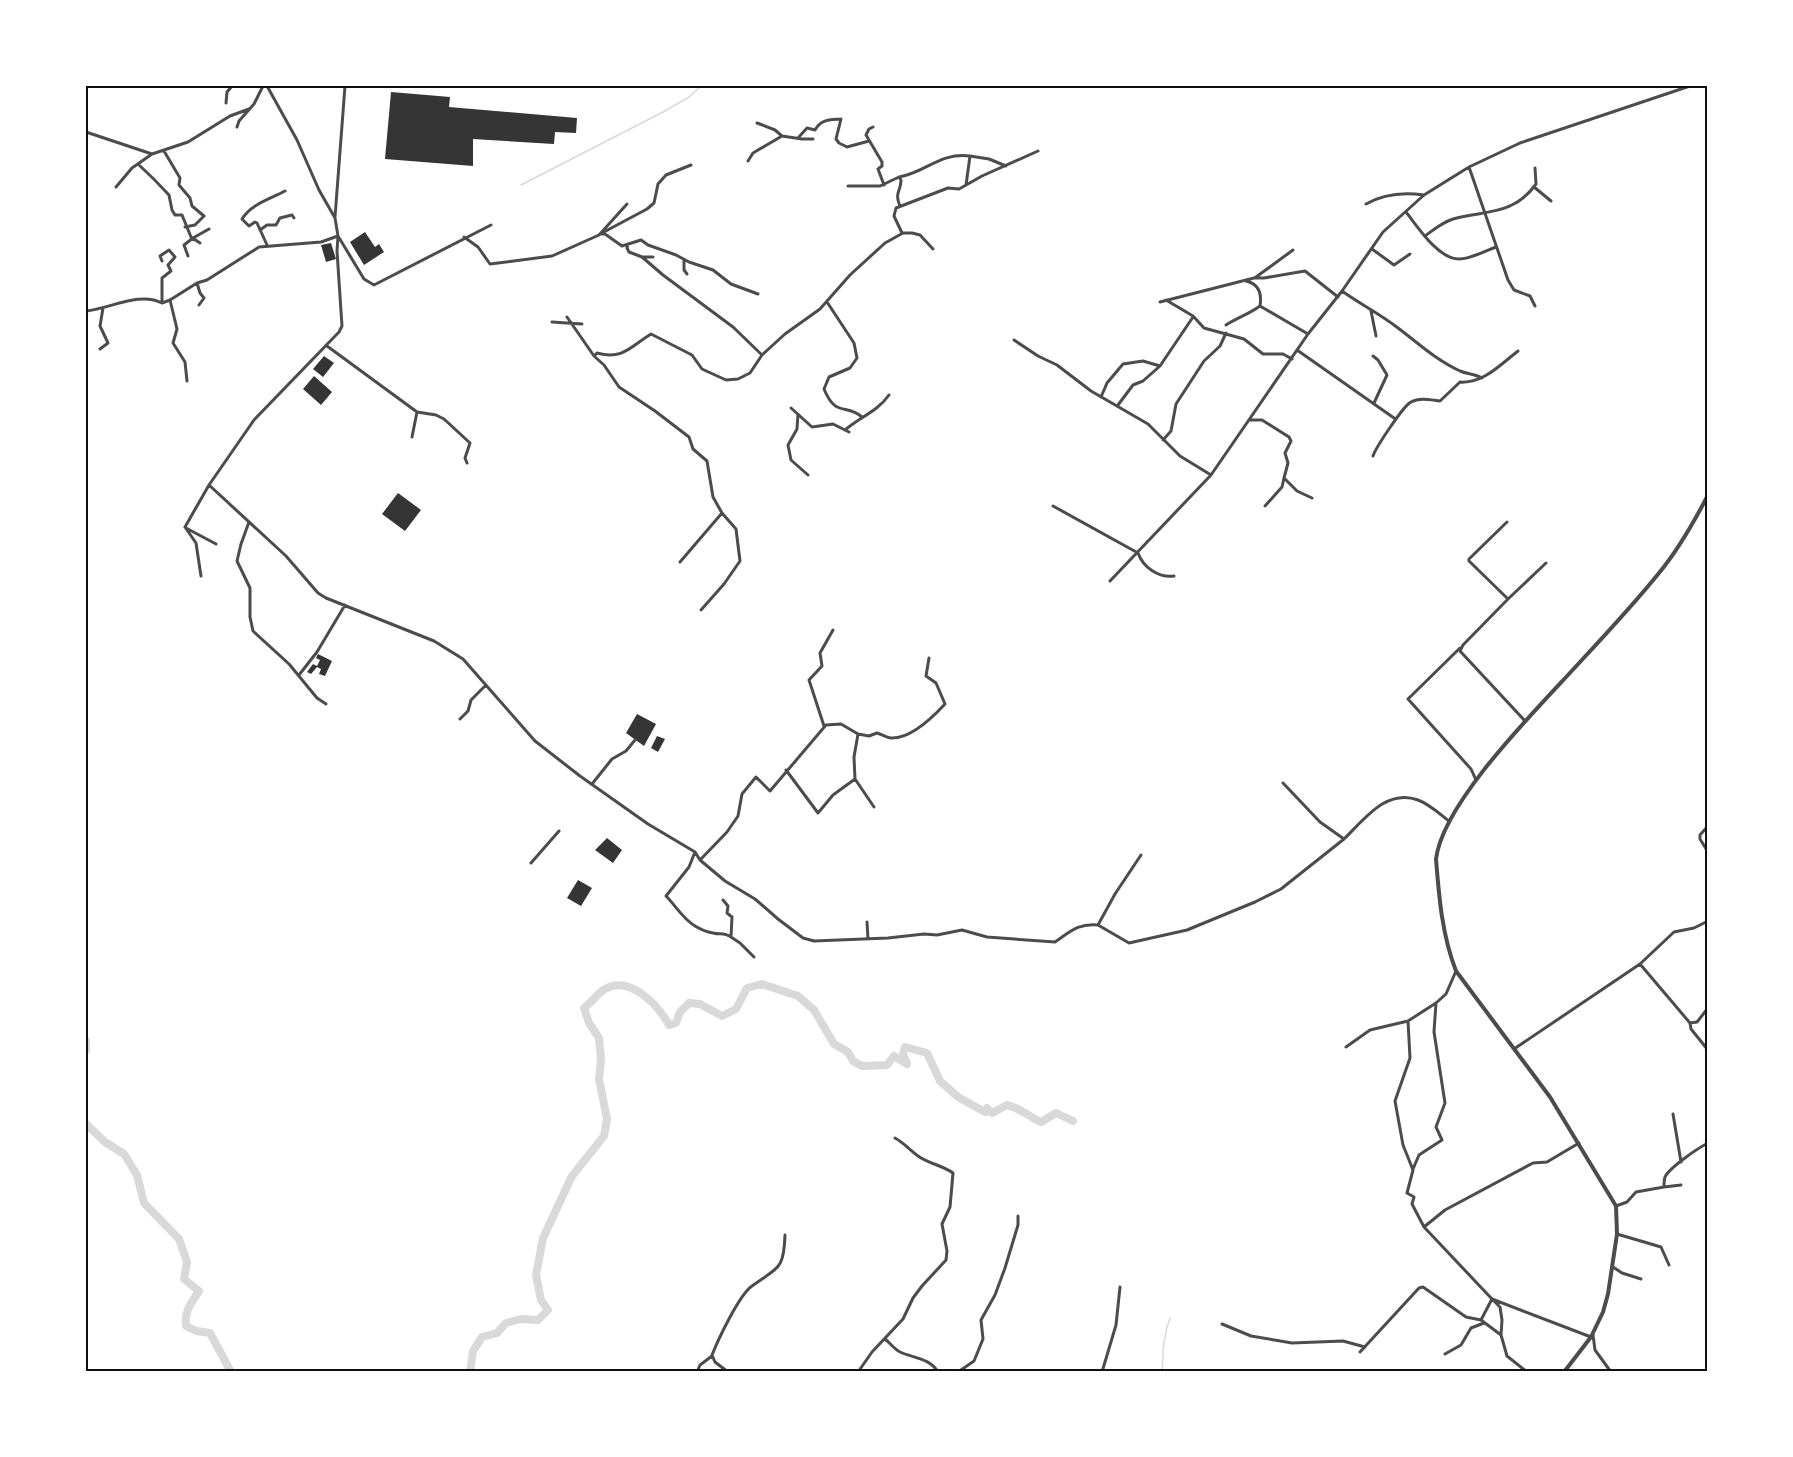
<svg xmlns="http://www.w3.org/2000/svg" width="1793" height="1457" viewBox="0 0 1793 1457" font-family="'DejaVu Sans',sans-serif">
	<rect width="100%" height="100%" fill="#fff"/>
	<g fill="none" stroke-linecap="round" stroke-linejoin="round">
		<path stroke="#d9d9d9" stroke-width="1.5" d="M 521,185 L 665,111 L 689,97 L 701,86
			M 1162,1372 C 1163,1353 1163,1336 1170,1318"/>
		<path stroke="#d9d9d9" stroke-width="8" d="M 86,1041 L 86,1050
			M 86,1124 L 105,1142 L 124,1154 L 137,1175 L 144,1203 L 179,1239 L 187,1262 L 184,1279 L 199,1291 C 191,1303 184,1311 186,1326 L 196,1331 L 210,1333 L 231,1372
			M 470,1372 L 473,1351 L 482,1337 L 497,1333 L 506,1323 L 521,1319 L 538,1320 L 548,1310 L 541,1300 L 536,1275 L 543,1238 L 572,1176 L 604,1136 L 607,1119 L 599,1079 L 601,1059 L 599,1038 L 589,1023 L 584,1008 C 591,1003 598,993 605,989 C 630,975 658,1005 669,1025 L 676,1023 L 680,1012 L 689,1003 L 700,1004 L 722,1016 L 736,1009 L 747,988 L 762,984 L 798,996 L 814,1010 L 834,1044 L 848,1052 L 853,1061 L 862,1066 L 887,1065 L 894,1056 L 907,1064 L 903,1054 L 905,1047 L 927,1053 L 940,1081 L 958,1097 L 985,1112 L 987,1108 L 992,1113 L 1007,1105 C 1020,1108 1030,1117 1041,1122 L 1056,1113 L 1073,1121"/>
	</g>
	<path fill="#353535" d="M 391,92 L 450,97 L 449,107 L 577,118 L 576,133 L 555,132 L 554,144 L 473,139 L 473,166 L 385,159 Z
		M 365,232 L 375,247 L 379,244 L 384,252 L 364,265 L 350,242 Z
		M 331,243 L 336,259 L 326,262 L 321,245 Z
		M 324,356 L 334,363 L 323,377 L 313,369 Z
		M 314,376 L 332,392 L 321,405 L 303,389 Z
		M 398,493 L 421,510 L 405,531 L 382,514 Z
		M 318,654 L 332,661 L 325,676 L 319,674 L 321,669 L 317,667 L 311,674 L 307,672 L 313,664 L 317,666 L 320,660 L 316,658 Z
		M 637,714 L 656,724 L 644,746 L 626,733 Z
		M 657,736 L 665,739 L 658,752 L 651,748 Z
		M 607,838 L 622,850 L 613,863 L 595,850 Z
		M 578,880 L 592,888 L 581,906 L 567,898 Z"/>
	<g fill="none" stroke-linecap="round" stroke-linejoin="round">
		<path stroke="#4c4c4c" stroke-width="3" d="M 267,86 L 297,140 L 319,190 L 335,218 L 338,236 L 364,279 L 374,285 L 491,225
			M 226,103 L 227,92 L 232,86
			M 757,123 L 775,130 L 782,136 L 802,139 L 813,139
			M 237,127 L 239,121 L 254,104 L 263,86
			M 873,127 L 869,129 L 866,135 L 882,162 L 882,166 L 878,169 L 884,185
			M 86,132 L 152,154
			M 798,138 L 807,128 L 815,130 C 821,119 829,120 841,119 L 836,139 L 839,143 L 847,147 L 869,141
			M 164,151 L 180,178 L 179,185 L 190,198 L 192,206 L 204,216 L 195,225 L 185,227
			M 748,161 L 753,153 L 782,136
			M 138,164 C 149,174 159,184 169,195 L 172,210 L 175,215 L 182,215 L 191,237 L 200,243
			M 1469,167 L 1508,280 L 1514,290 L 1530,296 L 1535,306
			M 899,177 C 925,173 940,152 970,156
			M 966,185 L 970,156 L 989,159 L 1006,166
			M 848,186 L 880,186 L 899,177 L 901,180 C 901,192 894,192 900,206
			M 116,187 L 132,168 L 152,154 L 188,142 L 230,116 L 249,109
			M 1534,187 L 1551,201
			M 1366,204 C 1385,193 1404,192 1424,195
			M 1406,212 C 1418,227 1438,259 1459,259 C 1471,259 1485,251 1496,247
			M 335,217 L 345,86
			M 260,230 L 267,225 L 276,225 L 280,218 L 292,215 L 294,218
			M 602,233 L 647,209 L 654,203 L 658,184 L 666,175 L 691,165
			M 902,233 L 894,216 L 896,208 L 948,188 L 959,189 L 982,176 L 1038,151
			M 601,234 L 605,234 L 622,246 L 641,240 L 648,245 L 676,255 L 689,262 L 713,270 L 731,284 L 758,294
			M 1425,236 C 1433,230 1443,222 1453,219 C 1486,210 1513,216 1536,184 L 1535,168
			M 464,237 L 478,247 L 490,264 L 552,256 L 599,235 L 627,204
			M 628,244 L 627,248 L 629,252 L 642,257 L 663,275 L 733,327 L 762,355 L 785,334 L 820,309 L 850,275 L 885,243 L 903,233 L 912,233 L 920,235 L 933,249
			M 267,245 L 257,223 L 255,222 L 249,226 L 242,219 C 251,204 270,199 285,191
			M 1372,249 L 1394,265 L 1410,254
			M 188,256 L 184,245 L 193,238 L 209,229
			M 643,257 L 653,257
			M 684,260 L 684,270 L 687,274
			M 162,261 L 160,256 L 169,250 L 175,257 L 168,265 L 171,271 L 162,278 L 162,303
			M 1256,277 L 1293,250
			M 1246,281 C 1259,284 1262,294 1260,306
			M 197,283 L 200,293 L 204,298 L 199,305
			M 1342,291 C 1360,304 1380,314 1398,328 C 1418,343 1436,360 1460,371 C 1467,374 1475,374 1482,378
			M 170,300 L 177,329 L 173,343 L 185,362 L 187,381
			M 1166,300 L 1193,316 L 1204,328 L 1244,339 L 1263,354 L 1283,354 L 1292,359
			M 827,302 L 854,343 L 857,358 L 850,368 L 829,377 L 824,389 C 836,418 846,403 862,417
			M 1160,302 L 1254,278 L 1264,278 L 1305,271 L 1338,297
			M 86,311 C 109,309 140,291 162,303 L 170,300 L 197,283 L 207,280 L 259,247 L 321,242 L 338,236 L 337,251 L 342,326 L 339,332 L 254,420 L 209,485 L 185,527
			M 1371,311 L 1376,336
			M 567,317 L 594,356 L 597,353 C 623,360 630,347 651,334 L 692,355 L 702,369 L 726,380 L 738,379 L 750,373 L 762,355
			M 552,322 L 582,324
			M 1226,325 C 1237,318 1249,314 1260,306 L 1308,334
			M 1014,340 L 1038,356 L 1057,365 L 1091,391 L 1148,424 L 1180,456 L 1211,475
			M 327,346 L 417,412 L 436,415 L 444,419 L 470,443 L 465,458 L 467,463
			M 100,349 L 108,343 L 100,326 L 103,308
			M 1297,350 L 1394,418
			M 594,356 L 604,365 L 619,387 L 655,411 L 689,437 L 693,449 L 707,461 L 713,497 L 722,513 L 736,529 L 740,561 L 724,584 L 701,610
			M 1373,356 L 1378,360 L 1387,375 L 1374,403
			M 1101,397 L 1107,383 L 1123,364 L 1143,361 L 1160,366
			M 1118,405 L 1133,385 L 1143,381 L 1160,366 L 1193,317
			M 791,408 L 812,427 L 833,424 L 849,432
			M 798,414 L 797,429 L 788,445 L 791,460 L 808,475
			M 1250,420 L 1262,420 L 1289,437 L 1291,441 L 1285,453 L 1288,463 L 1284,478 L 1297,491 L 1312,498
			M 845,430 C 860,417 878,411 889,395
			M 412,437 L 417,412
			M 1163,440 L 1171,431 L 1176,404 L 1204,361 L 1220,346 L 1226,333
			M 1373,456 C 1376,447 1404,405 1411,402 C 1420,397 1431,400 1440,401 L 1460,382 C 1483,384 1501,364 1518,351
			M 209,485 L 286,556 L 318,593 L 326,598 L 434,641 L 463,659 L 535,741 L 580,776 L 648,824 L 695,852 L 700,860 L 725,881 L 755,899 L 778,919 L 803,938 L 814,941 L 888,938 L 924,934 L 937,935 L 962,930 L 987,937 L 1055,942 C 1070,932 1078,923 1098,925 L 1129,943 L 1187,930 L 1255,902 L 1281,889 L 1344,839
			M 1053,506 L 1138,553 C 1143,567 1158,578 1174,576
			M 1265,506 L 1282,487 L 1284,478
			M 249,522 L 241,544 L 237,561 L 250,588 L 250,617 L 253,631 L 289,664 L 317,698 L 326,704
			M 1507,522 L 1469,559 L 1469,561 L 1508,599 L 1463,645 L 1460,651 L 1525,721
			M 185,527 L 196,543 L 201,576
			M 186,528 L 216,544
			M 680,562 L 722,513
			M 1110,581 L 1211,475 L 1308,334 L 1342,291 L 1383,232 L 1424,195 L 1469,167 L 1520,143 L 1690,86
			M 1508,599 L 1546,563
			M 1460,648 L 1408,699 L 1471,769 L 1476,780
			M 299,675 L 317,652 L 345,605
			M 460,719 L 468,711 L 471,700 L 486,685
			M 824,726 L 809,680 L 822,666 L 820,653 L 833,630
			M 858,734 L 869,736 L 877,733 C 881,734 887,738 891,738 C 910,739 933,717 945,704 L 936,683 L 926,676 L 929,658
			M 786,770 L 818,813 L 833,795 L 855,779
			M 1283,783 L 1320,822 L 1344,839 C 1364,820 1386,788 1418,800 C 1429,804 1440,814 1449,821
			M 592,784 L 612,759 L 626,751 L 635,740
			M 1708,826 L 1700,835 L 1700,839 L 1708,852
			M 695,852 L 689,867 L 666,896 C 676,906 682,918 695,926 C 700,929 707,932 713,933 C 720,935 724,932 731,937
			M 701,859 L 727,832 L 738,816 L 742,794 L 756,777 L 770,791 L 826,725 L 841,724 L 858,734 L 854,757 L 855,779 L 874,807
			M 531,863 L 559,831
			M 723,900 L 728,906 L 727,913 L 732,917 L 731,937 L 740,943 L 754,957
			M 867,922 L 868,939
			M 1098,925 L 1115,894 L 1141,855
			M 1640,964 L 1690,1023 L 1697,1022 L 1708,1008
			M 1408,1021 L 1410,1058 L 1395,1101 L 1403,1145 L 1413,1170 L 1407,1193 L 1414,1197 L 1412,1204 L 1424,1227 L 1492,1299 L 1591,1337
			M 1690,1023 L 1691,1029 L 1708,1050
			M 1346,1047 L 1370,1030 L 1408,1021 L 1436,1003 L 1446,994 L 1456,971
			M 1514,1049 L 1640,964 L 1674,932 L 1694,928 L 1708,921
			M 1673,1114 L 1681,1162
			M 1413,1169 L 1419,1155 L 1442,1140 L 1436,1127 L 1445,1103 L 1434,1032 L 1436,1003
			M 1664,1187 L 1681,1185
			M 1616,1206 L 1627,1202 L 1636,1192 L 1664,1187 C 1664,1184 1664,1180 1665,1177 C 1669,1168 1698,1148 1708,1143
			M 1424,1227 L 1445,1210 L 1533,1163 L 1547,1162 L 1579,1143
			M 1617,1234 L 1661,1247 L 1669,1265
			M 1613,1267 L 1622,1273 L 1641,1279
			M 1481,1320 L 1492,1299 L 1500,1307 L 1502,1320 L 1501,1335 L 1507,1356 L 1527,1372
			M 1222,1324 L 1251,1336 L 1292,1343 L 1343,1341 L 1365,1347
			M 1593,1335 L 1595,1350 L 1611,1372
			M 885,1339 C 890,1343 894,1349 900,1352 C 913,1358 930,1358 938,1372
			M 1360,1352 L 1419,1288 L 1423,1287 L 1466,1317 L 1481,1320 L 1501,1335
			M 1445,1354 L 1461,1345 L 1471,1328 L 1484,1323
			M 697,1372 L 700,1365 L 712,1356
			M 728,1372 L 715,1362 L 712,1355 C 718,1340 739,1295 752,1286 C 778,1267 784,1270 785,1235
			M 858,1372 L 872,1352 L 903,1319 L 913,1298 L 922,1286 L 946,1260 L 947,1251 L 942,1224 L 950,1207 L 953,1173 C 942,1165 929,1164 918,1156 C 910,1150 904,1143 895,1138
			M 958,1372 L 974,1361 L 983,1339 L 981,1320 L 995,1295 L 1005,1268 L 1018,1225 L 1018,1216
			M 1102,1372 L 1116,1325 L 1120,1287"/>
		<path stroke="#4c4c4c" stroke-width="4" d="M 1564,1372 L 1591,1337 L 1603,1312 L 1608,1294 L 1617,1234 L 1616,1206 L 1550,1097 L 1456,971 C 1442,935 1439,897 1436,859 C 1443,801 1540,706 1580,662 C 1607,633 1634,604 1659,573 C 1678,550 1694,522 1708,495"/>
	</g>
	<rect width="1793" height="1457" fill="none" stroke="#ffffff" stroke-width="174"/>
	<rect x="87" y="87" width="1619" height="1283" fill="none" stroke="#111" stroke-width="2"/>
</svg>
